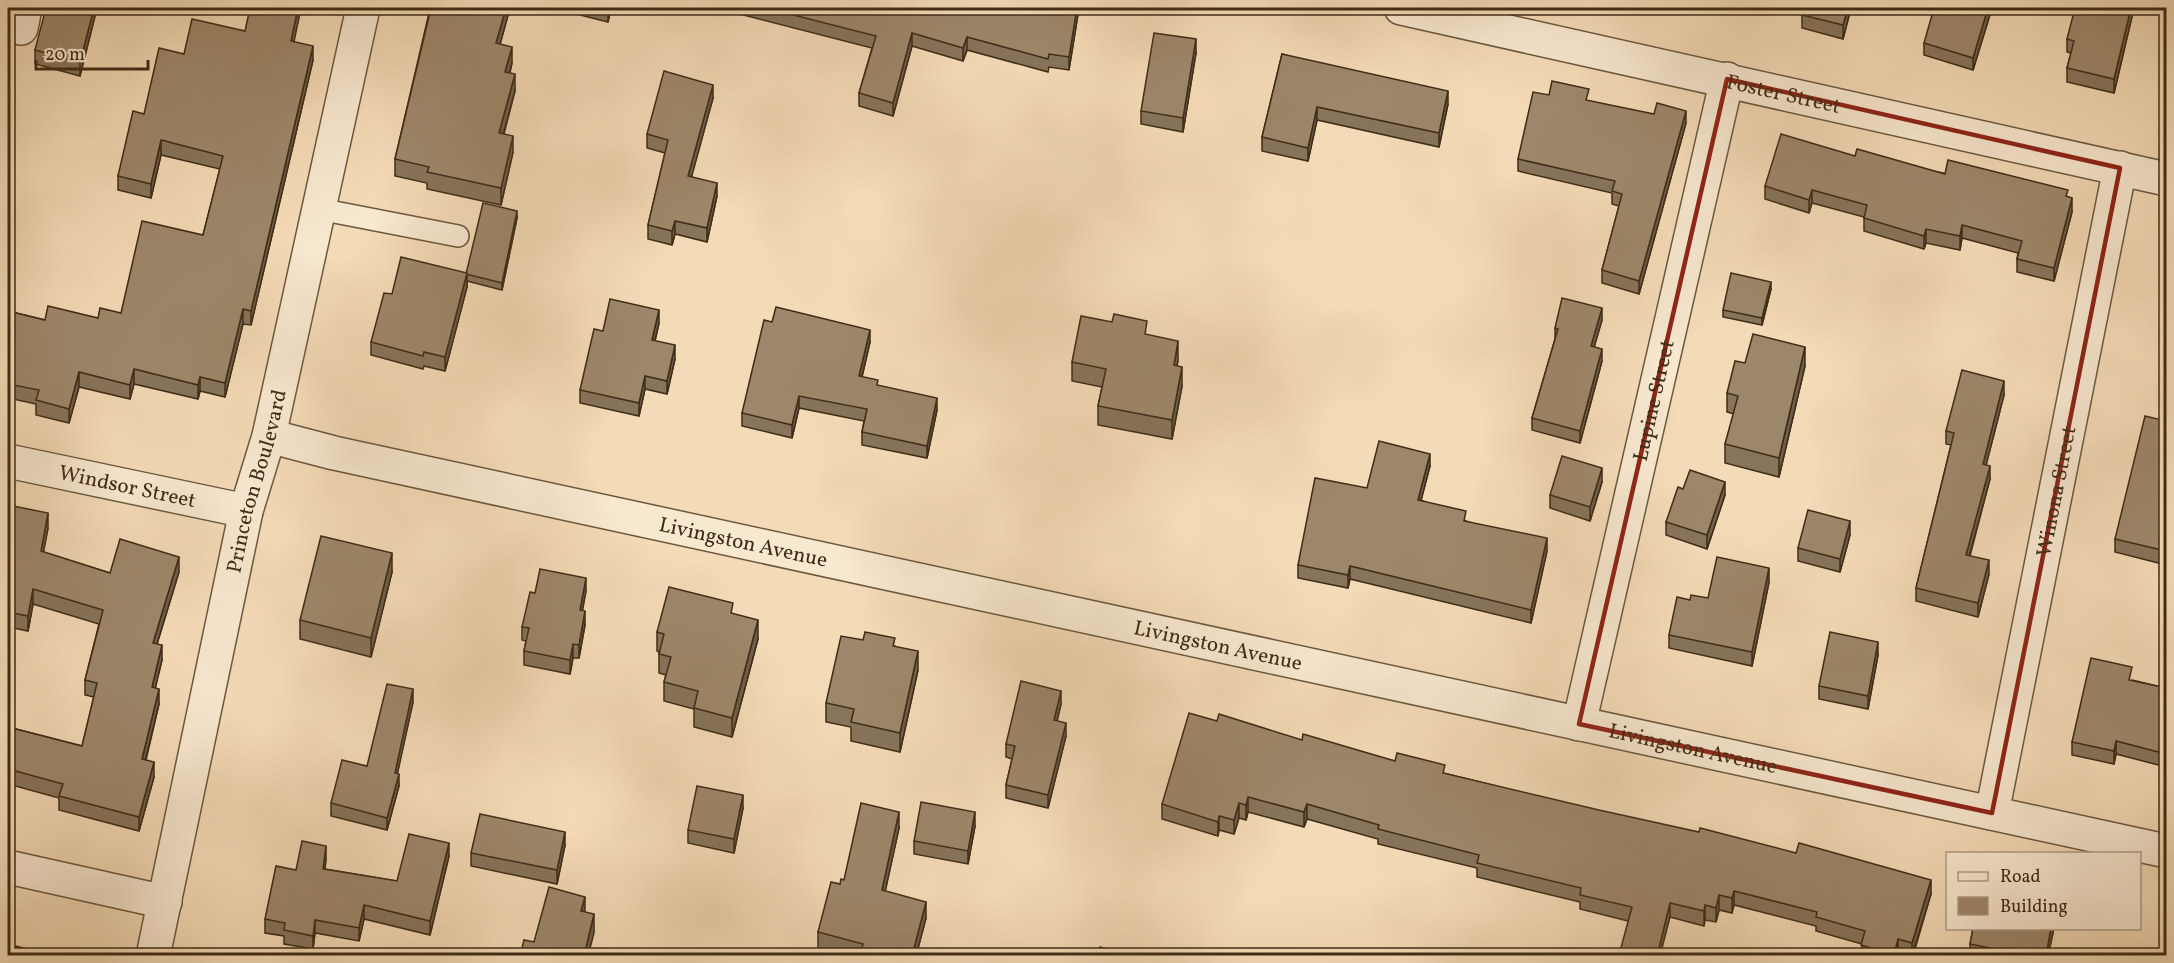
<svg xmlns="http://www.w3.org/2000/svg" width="2174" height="963" font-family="Vollkorn,serif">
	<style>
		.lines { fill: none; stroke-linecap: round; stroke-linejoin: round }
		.service-casing { stroke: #6c583f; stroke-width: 24 }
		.minor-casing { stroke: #6c583f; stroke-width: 36 }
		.tertiary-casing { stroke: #6c583f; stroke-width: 36 }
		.service { stroke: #f8e8d0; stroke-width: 21 }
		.minor { stroke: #f8e8d0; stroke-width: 33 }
		.tertiary { stroke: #f8e8d0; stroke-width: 33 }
		.wall { fill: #87745b; stroke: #3f2c17; stroke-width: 1.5 }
		.shaded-wall { fill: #6e5e4a; stroke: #3f2c17; stroke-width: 1.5 }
		.building { fill: #9d876a; stroke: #3f2c17; stroke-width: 1.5 }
		.marked { fill: none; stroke: #8f2418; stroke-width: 4.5; stroke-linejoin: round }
		.labels { text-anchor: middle; stroke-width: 6; stroke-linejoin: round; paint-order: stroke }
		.street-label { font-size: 21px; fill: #3f2c17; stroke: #f8e8d0 }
	</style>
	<rect width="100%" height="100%" fill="#f4dbb7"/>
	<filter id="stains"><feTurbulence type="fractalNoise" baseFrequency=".00333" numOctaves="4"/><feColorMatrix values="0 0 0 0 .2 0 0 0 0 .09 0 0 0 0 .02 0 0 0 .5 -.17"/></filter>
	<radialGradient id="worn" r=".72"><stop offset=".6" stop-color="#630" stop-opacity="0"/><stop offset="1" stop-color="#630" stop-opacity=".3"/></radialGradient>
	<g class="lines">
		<defs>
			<path id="service" d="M319,209l139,27"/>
			<g id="minor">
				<path id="s1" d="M1401,8l765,171"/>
				<path d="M21,28l4,-20"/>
				<path id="s2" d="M269,436l65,17 1832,398"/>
				<path id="s3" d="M8,461l238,50"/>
				<path id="s4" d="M1579,724l148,-645"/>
				<path id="s5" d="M1992,813l128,-645"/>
				<path d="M8,867l157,35"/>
			</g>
			<g id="tertiary">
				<path id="s6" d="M153,956l93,-445 23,-75 94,-428"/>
			</g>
		</defs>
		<use href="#service" class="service-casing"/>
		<use href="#minor" class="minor-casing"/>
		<use href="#tertiary" class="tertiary-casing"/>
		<use href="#service" class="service"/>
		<use href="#minor" class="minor"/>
		<use href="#tertiary" class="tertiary"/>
	</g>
	<g class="wall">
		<path d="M97,8l-17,68 -45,-12v-14z"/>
		<path d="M428,8h82l-10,36 12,19 -2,10 5,18 -11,43 9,18 -12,53 -74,-16v-6l-32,-7v-17l34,-146 -1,-1z"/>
		<path d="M572,8h39l-3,14 -36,-9z"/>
		<path d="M716,8h363l-10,62 -20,-3 -1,5 -81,-22 -4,11 -51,-15 -19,70 -34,-10v-13l13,-45z"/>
		<path d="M1803,8h48l-8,31 -41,-11v-13z"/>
		<path d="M1992,8l-19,62 -49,-15v-12z"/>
		<path d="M2134,8l-20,85 -47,-11v-14l4,-15 -4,-1v-13z"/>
		<path d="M294,42l19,18 -62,265 -8,-1 -18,73 -25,-6 -2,8 -64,-15 -4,15 -51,-12 -10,36 -33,-8v-11l-28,-6v-87l37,9 53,-2 23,-5 82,-78 17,-66 -59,-14 -10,43 -33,-8v-14l26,-62 40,-60z"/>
		<path d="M1196,53l-13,79 -42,-8v-13z"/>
		<path d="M1282,54l166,50 -9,43 -122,-27 -9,41 -46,-10v-14z"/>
		<path d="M713,98l-22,79 26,19 -10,46 -32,-8 -3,11 -24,-6v-14l17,-72 -18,-5v-14z"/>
		<path d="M1589,101l97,22 -47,171 -37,-11v-13l17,-64 -7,-2v-11l-94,-22v-12z"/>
		<path d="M1855,156l213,41 4,15 -18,69 -37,-9v-13l1,-6 -56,-15 -2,12 -34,-7 -2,6 -60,-18v-14l-52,-14 -3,10 -44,-14v-13z"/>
		<path d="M517,218l-15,72 -35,-9v6l-22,84 -21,-5 -1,3 -52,-14v-13l95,-69z"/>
		<path d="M1771,289l-9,36 -39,-8v-7z"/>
		<path d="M1602,320l-8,27 8,14 -22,82 -48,-13v-12l23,-79v-11z"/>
		<path d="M659,323l-4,18 20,18 -8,35 -22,-5 -6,27 -59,-13v-13l23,-59z"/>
		<path d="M1147,335l31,25 -1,6 5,20 -10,53 -74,-14v-19l4,-19 -30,-6v-19z"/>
		<path d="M870,342l-8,35 16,9 59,24 -10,48 -65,-13v-13l2,-11 -65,-13 -7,30 -50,-12v-13z"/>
		<path d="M1745,363l60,3 -26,111 -54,-14v-19l9,-30 -7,-2v-19z"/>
		<path d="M2004,395l-18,70 4,14 -20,77 19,18 -11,43 -62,-16v-13l35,-143 -5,-1v-13z"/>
		<path d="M2166,421v144l-51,-13v-13z"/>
		<path d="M1430,466l-9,34 45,21 81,30 -16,72 -181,-44 -2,9 -50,-10v-13l69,-77z"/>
		<path d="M1602,482l-12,39 -40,-13v-13z"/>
		<path d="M1683,489l42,6 -18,54 -41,-14v-13z"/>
		<path d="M8,505l40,23 -5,24 67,21 69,-1 -22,72 5,16 -7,28 4,16 -13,56 8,17 -15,54 -80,-21v-12l-51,-14v-57l74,19 12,-49 -9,-2v-15l14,-56 -66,-20 -5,27 -20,-4z"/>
		<path d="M1850,535l-10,37 -42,-11v-13z"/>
		<path d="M392,572l-21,85 -71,-18v-19z"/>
		<path d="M1769,582l-17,84 -83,-18v-13l21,-35 18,-2z"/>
		<path d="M586,591l-4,20 3,14 -6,33h-6l-3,16 -46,-9v-14l2,-10 -4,-1v-13l13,-34z"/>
		<path d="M733,614l25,25 -26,98 -38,-10v-18l-30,-8v-19l2,-7 -7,-2v-21l-2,-1v-19z"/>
		<path d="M895,646l23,24 -18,82 -49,-11v-14l-25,-5v-19z"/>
		<path d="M1878,655l-10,54 -49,-10v-13z"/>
		<path d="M2132,680l34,8v79l-50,-13 -2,10 -42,-9v-13z"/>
		<path d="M413,702l-16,72 2,12 -12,44 -56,-14v-13l36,-37z"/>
		<path d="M1061,704l-4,17 9,15 -18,72 -42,-10v-13l6,-26 -6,-2v-13z"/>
		<path d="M1217,721l178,40 536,133 -18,62h-8l-7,-3v3h-37l1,-12 -46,-13v-5l-82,-21 -2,8 -13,-3 -3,12 -11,-2 -1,6 -34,-9 -42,4 -48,-12v-7l-103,-25v-9l-99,-24v-5l-71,-20 -3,8 -56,-15 -2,8 -7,-2 -5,16 -15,-4 -1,6 -56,-17v-15z"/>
		<path d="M743,808l-9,45 -46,-10v-13z"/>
		<path d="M975,826l-7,38 -54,-10v-13z"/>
		<path d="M899,828l-14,63 41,27 -10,38h-71l-27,-8v-16l22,-48z"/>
		<path d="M565,845l-8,39 -86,-18v-13z"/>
		<path d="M449,856l-19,79 -66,-16 -5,22 -44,-8 -2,16 -29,-5v-8l-19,-3v-14l31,-49 30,-11 -1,10 72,12z"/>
		<path d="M1973,928h81l-6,28h-78v-12z"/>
	</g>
	<g class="shaded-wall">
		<path d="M94,8h3l-17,68v-14z"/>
		<path d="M298,8h3l-10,48v-15z"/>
		<path d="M506,8h4l-14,51v-16z"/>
		<path d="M609,8h2l-3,14v-7z"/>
		<path d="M1077,8h2l-10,62v-13z"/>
		<path d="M1848,8h3l-8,31v-14z"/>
		<path d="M1988,8h4l-19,62v-12z"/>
		<path d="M2131,8h3l-20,85v-14z"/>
		<path d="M912,33v13l-19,70v-13z"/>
		<path d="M967,37v13l-4,11v-13z"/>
		<path d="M1196,39v14l-13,79v-14z"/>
		<path d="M313,46v14l-62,265v-14z"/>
		<path d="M512,47v16l-7,26v-17z"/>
		<path d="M515,74v17l-16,58v-16z"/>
		<path d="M713,85v13l-25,92v-14z"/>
		<path d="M1448,91v13l-9,43v-14z"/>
		<path d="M1317,107v13l-9,41v-13z"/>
		<path d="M1686,111v12l-47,171v-13z"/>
		<path d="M513,136v16l-12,53v-17z"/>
		<path d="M161,140v15l-10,43v-14z"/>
		<path d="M717,183v13l-10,46v-14z"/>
		<path d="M1812,190v13l-3,10v-13z"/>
		<path d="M2072,198v14l-18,69v-13z"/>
		<path d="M517,211v7l-15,72v-7z"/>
		<path d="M675,221v13l-3,11v-14z"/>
		<path d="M1962,225v13l-2,12v-14z"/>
		<path d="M1926,229v14l-2,6v-13z"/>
		<path d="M467,273v14l-22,84v-14z"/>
		<path d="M1771,282v7l-9,36v-7z"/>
		<path d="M1602,308v12l-11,38v-12z"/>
		<path d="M243,309v15l-18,73v-14z"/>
		<path d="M659,310v13l-7,30v-13z"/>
		<path d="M870,330v12l-11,47v-13z"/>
		<path d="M1178,341v19l-4,24v-19z"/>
		<path d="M675,345v14l-8,35v-13z"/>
		<path d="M1805,347v19l-26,111v-19z"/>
		<path d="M1602,349v12l-22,82v-12z"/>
		<path d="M1182,367v19l-10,53v-19z"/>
		<path d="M134,369v15l-4,15v-14z"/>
		<path d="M79,372v15l-10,36v-14z"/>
		<path d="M645,376v13l-6,27v-13z"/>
		<path d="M200,377v14l-2,8v-14z"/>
		<path d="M2004,381v14l-21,82v-13z"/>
		<path d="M799,396v12l-7,30v-13z"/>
		<path d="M937,398v12l-10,48v-12z"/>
		<path d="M1430,454v12l-12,46v-12z"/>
		<path d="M1990,466v13l-24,89v-13z"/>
		<path d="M1602,468v14l-12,39v-14z"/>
		<path d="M1725,482v13l-18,54v-14z"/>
		<path d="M48,513v15l-7,38v-15z"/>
		<path d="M1850,521v14l-10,37v-13z"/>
		<path d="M1547,538v13l-16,72v-13z"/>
		<path d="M392,553v19l-21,85v-19z"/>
		<path d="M179,557v15l-26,85v-14z"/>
		<path d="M1989,560v14l-11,43v-14z"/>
		<path d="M1350,566v13l-2,9v-13z"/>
		<path d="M1769,568v14l-17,84v-14z"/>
		<path d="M586,578v13l-6,33v-14z"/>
		<path d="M33,589v15l-5,27v-15z"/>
		<path d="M585,611v14l-6,33v-13z"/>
		<path d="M758,620v19l-26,98v-19z"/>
		<path d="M1878,642v13l-10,54v-13z"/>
		<path d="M573,644v14l-3,16v-14z"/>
		<path d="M162,645v15l-10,42v-15z"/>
		<path d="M918,651v19l-18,82v-19z"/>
		<path d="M10,677v14l-2,12v-15z"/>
		<path d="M159,689v15l-17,70v-15z"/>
		<path d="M413,689v13l-18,83v-12z"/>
		<path d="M1061,691v13l-7,30v-14z"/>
		<path d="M1066,723v13l-18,72v-13z"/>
		<path d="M2116,741v13l-2,10v-13z"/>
		<path d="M154,762v15l-15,54v-14z"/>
		<path d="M399,774v12l-12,44v-12z"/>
		<path d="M743,795v13l-9,45v-14z"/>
		<path d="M1248,797v15l-2,8v-15z"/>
		<path d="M1239,803v15l-5,16v-14z"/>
		<path d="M1307,804v15l-3,8v-15z"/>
		<path d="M899,812v16l-17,78v-16z"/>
		<path d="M975,812v14l-7,38v-13z"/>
		<path d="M1219,816v14l-1,6v-14z"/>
		<path d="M565,832v13l-8,39v-14z"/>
		<path d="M449,843v13l-19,79v-14z"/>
		<path d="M326,846v13l-3,23v-13z"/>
		<path d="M1931,880v14l-19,62v-13z"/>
		<path d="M1734,891v14l-2,8v-15z"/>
		<path d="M1719,895v15l-3,12v-14z"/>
		<path d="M585,897v19l-4,-5z"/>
		<path d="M926,902v16l-10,38h-4z"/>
		<path d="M1670,903v14l-10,39h-3z"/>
		<path d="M364,905v14l-5,22v-13z"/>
		<path d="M1705,905v15l-1,6v-15z"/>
		<path d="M594,914v19l-6,23h-4z"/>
		<path d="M315,920v13l-2,16v-13z"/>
		<path d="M2051,928h3l-6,28h-2z"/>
		<path d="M1898,939v17h-4z"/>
	</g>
	<g class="building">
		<path d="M46,8h48l-14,54 -45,-12z"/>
		<path d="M250,8h48l-7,33 22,5 -62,265 -8,-2 -18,74 -25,-6 -2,8 -64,-16 -4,16 -51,-13 -10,37 -33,-9 3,-10 -31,-6v-73l37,9 3,-14 50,12 2,-10 21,5 21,-92 61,14 20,-79 -62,-16 -10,44 -33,-8 15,-65 11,3 15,-66 25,6 8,-35 53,12z"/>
		<path d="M431,8h75l-10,35 16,4 -7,25 10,2 -16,59 14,3 -12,52 -74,-16 2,-5 -34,-8z"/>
		<path d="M576,8h33l-1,7z"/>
		<path d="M766,8h311l-8,49 -20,-3 -1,5 -81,-22 -4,11 -51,-15 -19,70 -34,-10 17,-57z"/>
		<path d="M1803,8h45l-5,17 -41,-10z"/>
		<path d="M1934,8h54l-15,50 -49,-15z"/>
		<path d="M2075,8h56l-17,71 -47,-11 7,-27 -7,-2z"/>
		<path d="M1154,33l42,6 -13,79 -42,-7z"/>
		<path d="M1282,54l166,37 -9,42 -122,-26 -9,41 -46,-11z"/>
		<path d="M664,71l49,14 -25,91 29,7 -10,45 -32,-7 -3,10 -24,-6 20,-85 -21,-6z"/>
		<path d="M1552,81l37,8 -3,11 68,14 3,-11 29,8 -47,170 -37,-11 20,-76 -10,-3 3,-10 -97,-22 15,-67 16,3z"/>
		<path d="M1781,134l74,22 2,-7 88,25 3,-14 120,30 -2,6 6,2 -18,70 -37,-9 5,-18 -60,-16 -2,11 -34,-7 -2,7 -60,-18 3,-13 -55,-15 -3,10 -44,-14z"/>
		<path d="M483,203l34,8 -15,72 -36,-9z"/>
		<path d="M401,257l66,16 -22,84 -21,-5 -1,4 -52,-14 13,-49 8,1z"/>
		<path d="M1731,273l40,9 -9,36 -39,-8z"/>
		<path d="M1562,298l40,10 -11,38 11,3 -22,82 -48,-13 26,-89 -3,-1z"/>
		<path d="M610,299l49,11 -7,30 23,5 -8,36 -22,-5 -6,27 -59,-13 14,-61 9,2z"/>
		<path d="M776,307l94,23 -11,46 19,4 -1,5 60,13 -10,48 -65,-14 5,-23 -68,-13 -7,29 -50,-12 22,-93 8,2z"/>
		<path d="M1114,314l33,7 -2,13 33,7 -4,24 8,2 -10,53 -74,-14 8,-37 -34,-7 9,-46 31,6z"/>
		<path d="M1753,334l52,13 -26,111 -54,-14 13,-48 -11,-3 8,-32 10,2z"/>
		<path d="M1962,370l42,11 -21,83 7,2 -24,89 23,5 -11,43 -62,-15 38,-155 -8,-2z"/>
		<path d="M2145,416l21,5v130l-51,-12z"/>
		<path d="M1379,441l51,13 -12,46 48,11 -2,10 83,17 -16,72 -181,-44 -2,9 -50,-10 17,-87 52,10z"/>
		<path d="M1562,456l40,12 -12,39 -40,-12z"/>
		<path d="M1690,470l35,12 -18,53 -41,-13 12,-35 5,2z"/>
		<path d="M8,505l40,8 -7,38 69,22 10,-34 59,18 -26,86 9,2 -10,42 7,2 -17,70 12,3 -15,55 -80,-21 4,-12 -55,-15v-42l74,19 15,-63 -12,-3 18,-70 -70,-21 -5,27 -20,-4z"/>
		<path d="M1808,510l42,11 -10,38 -42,-11z"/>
		<path d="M321,536l71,17 -21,85 -71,-18z"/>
		<path d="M1717,557l52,11 -17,84 -83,-17 8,-38 13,3 1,-5 17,3z"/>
		<path d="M540,569l46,9 -6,32 5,1 -6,34 -6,-1 -3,16 -46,-9 5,-23 -7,-1 8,-35 5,1z"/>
		<path d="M669,587l64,16 -2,10 27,7 -26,98 -38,-10 4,-17 -34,-9 7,-25 -12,-3 5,-20 -7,-2z"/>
		<path d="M865,632l30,6 -2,8 25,5 -18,82 -49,-11 3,-13 -28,-6 15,-67 22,4z"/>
		<path d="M1830,632l48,10 -10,54 -49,-10z"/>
		<path d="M2091,658l41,9 -3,13 37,8v66l-50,-13 -2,10 -42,-9z"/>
		<path d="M8,676l2,1 -2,11z"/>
		<path d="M1021,681l40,10 -7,29 12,3 -18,72 -42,-10 9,-39 -9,-2z"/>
		<path d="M387,684l26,5 -18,84 4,1 -12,44 -56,-15 11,-43 25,6z"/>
		<path d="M1189,713l28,8 2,-7 83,26 1,-6 92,27 2,-8 48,12 -2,8 156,37 100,22 1,-4 96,25 3,-10 132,37 -19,63 -14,-4 -4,16 -33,-10 4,-14 -49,-14 1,-5 -83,-21 -2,7 -13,-3 -3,13 -11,-3 -1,6 -34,-8 -13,53h-37l-1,-1 13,-48 -52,-12 1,-7 -104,-25 2,-8 -101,-26 1,-4 -72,-21 -3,8 -56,-15 -2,8 -7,-2 -5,17 -15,-4 -1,6 -56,-18z"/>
		<path d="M697,786l46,9 -9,44 -46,-9z"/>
		<path d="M921,802l54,10 -7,39 -54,-10z"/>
		<path d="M861,803l38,9 -17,78 44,12 -14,54h-8l-8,-3 -1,3h-35l3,-12 -45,-12 13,-50 9,2 1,-5 3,1z"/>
		<path d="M480,814l85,18 -8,38 -86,-17z"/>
		<path d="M409,834l40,9 -19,78 -66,-16 -5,23 -44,-8 -2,16 -29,-6 1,-7 -20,-4 11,-53 20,4 6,-29 24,5 -3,23 74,12z"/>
		<path d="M549,887l36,10 -4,14 13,3 -10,42h-64l4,-16 10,2z"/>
		<path d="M1973,928h78l-5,28h-17l-59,-12z"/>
		<path d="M8,944l46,12h-46z"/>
		<path d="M1100,947l34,9h-36z"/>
	</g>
	<path class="marked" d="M1727,79l393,89 -128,645 -413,-89z"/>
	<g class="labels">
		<g class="street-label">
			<text dy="7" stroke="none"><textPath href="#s1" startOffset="392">Foster Street</textPath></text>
			<text dy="7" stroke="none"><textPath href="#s4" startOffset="332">Lupine Street</textPath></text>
			<text dy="7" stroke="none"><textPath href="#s6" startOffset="486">Princeton Boulevard</textPath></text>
			<text dy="7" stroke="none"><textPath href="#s3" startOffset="122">Windsor Street</textPath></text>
			<text dy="7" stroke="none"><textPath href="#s5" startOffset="328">Winona Street</textPath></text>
			<text dy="7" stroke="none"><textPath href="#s2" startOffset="486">Livingston Avenue</textPath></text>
			<text dy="7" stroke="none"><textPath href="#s2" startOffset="972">Livingston Avenue</textPath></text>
			<text dy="7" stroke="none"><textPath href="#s2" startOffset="1458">Livingston Avenue</textPath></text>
		</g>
	</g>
	<rect width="2174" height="963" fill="none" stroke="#f4dbb7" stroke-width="30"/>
	<rect x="9" y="9" width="2156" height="945" fill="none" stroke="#3f2c17" stroke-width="3"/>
	<rect x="15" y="15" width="2144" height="933" fill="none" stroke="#3f2c17" stroke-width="1.5"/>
	<rect x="1946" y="852" width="195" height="78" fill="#f8e8d0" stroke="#ae9d86" stroke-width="1.5"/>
	<rect x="1958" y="872" width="30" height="9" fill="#f8e8d0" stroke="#ae9d86" stroke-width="1.5"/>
	<text x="2000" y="882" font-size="18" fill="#3f2c17">Road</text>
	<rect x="1958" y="897" width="30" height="18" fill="#9d876a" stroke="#ae9d86" stroke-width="1.5"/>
	<text x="2000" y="912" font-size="18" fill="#3f2c17">Building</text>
	<path d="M36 60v9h112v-9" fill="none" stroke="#3f2c17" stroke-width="3"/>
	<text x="45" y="60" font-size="18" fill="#3f2c17" stroke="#f8e8d0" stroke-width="4.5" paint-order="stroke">20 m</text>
	<rect width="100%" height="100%" filter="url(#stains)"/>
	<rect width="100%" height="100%" fill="url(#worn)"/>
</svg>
